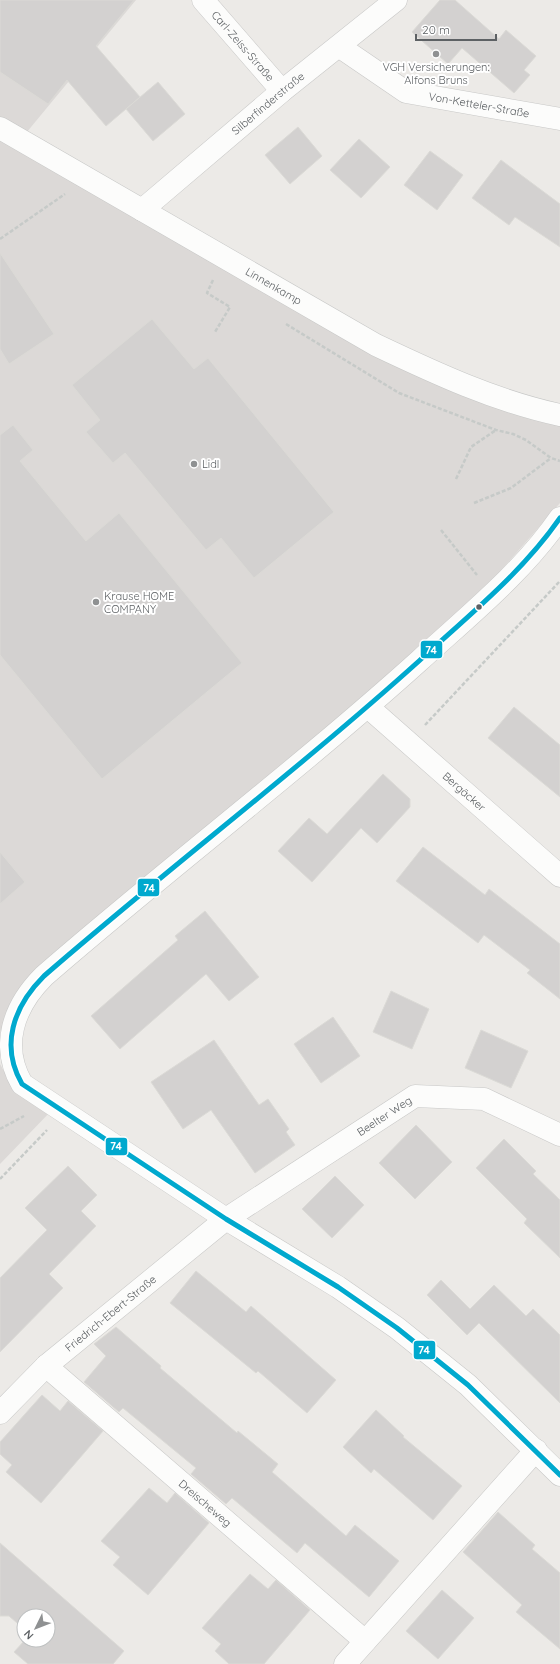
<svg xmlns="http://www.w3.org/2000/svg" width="560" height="1664" font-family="Quicksand,sans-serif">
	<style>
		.industrial { fill: #dcd9d7 }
		.building { fill: #d3d1d0; stroke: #dbdad6 }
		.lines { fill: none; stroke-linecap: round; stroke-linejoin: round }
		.minor-casing { stroke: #c8c8c7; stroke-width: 23 }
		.secondary-casing { stroke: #c6c7c6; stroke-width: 23 }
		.path { stroke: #c6cac8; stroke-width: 2.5; stroke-dasharray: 4 2; stroke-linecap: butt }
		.minor { stroke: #fcfcfb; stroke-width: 22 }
		.secondary { stroke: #fcfcfb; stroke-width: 22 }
		.bus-1-casing { stroke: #fff; stroke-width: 8 }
		.bus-1 { stroke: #00a9ce; stroke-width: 5 }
		.poi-dot { fill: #8f9192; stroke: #fff; stroke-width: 1.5 }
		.bus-dot { fill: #5d6164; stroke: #fff; stroke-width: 1.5 }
		.labels { text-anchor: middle; stroke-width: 4; stroke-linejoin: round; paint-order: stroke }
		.street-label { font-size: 11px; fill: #5d6164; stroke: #fff }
		.poi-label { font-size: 11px; fill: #5d6164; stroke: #fff; text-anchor: start }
		.line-badge { stroke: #fff; stroke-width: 1.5 }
		.badge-label { font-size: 11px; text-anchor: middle; font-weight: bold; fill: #fff }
	</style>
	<rect width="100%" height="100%" fill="#eceae7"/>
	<g class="industrial">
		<path d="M0,0h136l-119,144 126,75 417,204v80l-82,94 -466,406 -12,29z"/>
		<path d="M0,1064l9,16 42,31 -51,53z"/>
	</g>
	<g class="building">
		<path d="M0,0h134l-38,46 44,51 -34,29 -39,-46 -19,24 -48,-32z"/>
		<path d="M440,0h15l44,39 7,-9 30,26 -12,14 6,5 -16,18 -52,-45 -14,16 -36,-32z"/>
		<path d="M158,82l27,32 -32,27 -27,-32z"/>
		<path d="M298,127l24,29 -32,28 -25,-29z"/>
		<path d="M359,139l31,28 -29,31 -31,-28z"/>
		<path d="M430,151l33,24 -26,35 -33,-25z"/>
		<path d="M501,160l59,44v43l-45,-30 -6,8 -37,-27z"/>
		<path d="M0,253l54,81 -45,30 -9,-15z"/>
		<path d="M152,319l42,50 14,-11 126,154 -80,66 -33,-40 -15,12 -81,-97 -12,10 -27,-31 14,-12 -28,-35z"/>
		<path d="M13,425l20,25 -13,11 66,80 33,-28 123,150 -140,116 -102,-124v-220z"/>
		<path d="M514,707l46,38v52l-72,-59z"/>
		<path d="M383,774l27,25v8l-33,36 -16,-15 -49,54 -34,-31 31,-33 18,16z"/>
		<path d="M423,847l62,48 4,-6 71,55v55l-33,-26 3,-3 -46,-35 -6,8 -82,-62z"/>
		<path d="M0,852l25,30 -25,22z"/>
		<path d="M205,911l54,66 -30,24 -23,-27 -86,75 -29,-33 87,-76 -3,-4z"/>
		<path d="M391,991l38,18 -17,40 -39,-17z"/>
		<path d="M333,1017l27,39 -39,27 -27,-39z"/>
		<path d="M481,1030l47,21 -17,37 -46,-20z"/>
		<path d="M214,1040l45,65 9,-6 21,30 -3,3 9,13 -40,28 -44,-63 -28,19 -32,-47z"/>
		<path d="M416,1125l36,37 -37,37 -36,-36z"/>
		<path d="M504,1139l32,32 -3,3 27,26v58l-36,-35 3,-4 -51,-51z"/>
		<path d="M68,1166l29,29 -16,16 15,15 -47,48 14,14 -63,64v-74l47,-48 -22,-22z"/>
		<path d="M335,1176l29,29 -32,33 -30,-29z"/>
		<path d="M196,1271l50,41 5,-6 85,74 -29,33 -49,-42 -2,2 -86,-70z"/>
		<path d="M441,1280l29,29 24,-24 32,31 7,-7 27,26v68l-81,-80 -12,12 -40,-40z"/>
		<path d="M116,1327l45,39 -1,2 77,65 1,-2 40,33 -6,8 74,64 9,-11 44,36 -30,36 -64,-54 -8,10 -65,-55 -6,6 -35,-30 5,-6 -73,-60 -4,4 -35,-30 22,-26 -12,-12z"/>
		<path d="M42,1395l18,16 8,-10 35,30 -62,72 -35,-31 6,-7 -12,-11v-12z"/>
		<path d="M376,1410l28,26 -1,1 59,49 -29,34 -59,-51 -3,4 -28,-26z"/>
		<path d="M149,1488l18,15 8,-10 34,30 -61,72 -35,-30 7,-8 -19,-16z"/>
		<path d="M498,1512l37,33 -3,4 28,24v76l-44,-37 6,-7 -59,-53z"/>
		<path d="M0,1543l124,108 -11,13h-85l-14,-12 11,-12h23v-24h-24v13l-15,-13h-9z"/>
		<path d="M250,1574l18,15 8,-9 34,30 -46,54h-35l-14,-13 6,-7 -19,-16z"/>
		<path d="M442,1590l32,28 -36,41 -32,-28z"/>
	</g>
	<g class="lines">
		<defs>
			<g id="minor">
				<path id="s1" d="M203,0l79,91"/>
				<path id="s2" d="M340,47l66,45 154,27"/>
				<path id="s3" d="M142,210l140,-119 114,-91"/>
				<path d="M560,518c-38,55 -92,98 -141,143 -121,109 -252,208 -375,315 -31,31 -44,70 -22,108l204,135 112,68 59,41 71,57 92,90"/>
				<path id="s4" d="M368,707l192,169"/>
				<path id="s5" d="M46,1366l319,275"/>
				<path id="s6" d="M0,1413l46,-47 180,-147 189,-123 69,3 76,36"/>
				<path d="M345,1664l191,-214"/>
			</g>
			<g id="secondary">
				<path id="s7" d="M0,128l376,217c59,28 119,56 184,70"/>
			</g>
		</defs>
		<use href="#minor" class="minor-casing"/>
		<use href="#secondary" class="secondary-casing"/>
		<g class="path">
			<path d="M0,239l65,-45"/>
			<path d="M213,280l-6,13 23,14 -15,25"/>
			<path d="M286,324l113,69 97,37 17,4 13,6 25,18 9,3"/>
			<path d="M456,479l15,-32 25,-17"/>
			<path d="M474,503l37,-15 40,-30"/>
			<path d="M441,530l36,45"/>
			<path d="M425,725l135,-144"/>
			<path d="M0,1129l24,-13"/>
			<path d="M0,1179l47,-49"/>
		</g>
		<use href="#minor" class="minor"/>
		<use href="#secondary" class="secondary"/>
		<defs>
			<path id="bus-1" d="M560,518c-38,55 -92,98 -141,143 -121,109 -252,208 -375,315 -31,31 -44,70 -22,108l204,135 112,68 59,41 71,57 92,90"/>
		</defs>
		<use href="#bus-1" class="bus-1-casing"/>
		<use href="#bus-1" class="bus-1"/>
	</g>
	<g class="poi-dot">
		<circle cx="436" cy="54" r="4"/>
		<circle cx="194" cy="464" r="4"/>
		<circle cx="96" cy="602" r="4"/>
	</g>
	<circle class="bus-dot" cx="479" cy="607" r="3.5"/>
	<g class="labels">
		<g class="street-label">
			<text dy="4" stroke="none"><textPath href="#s1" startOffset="61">Carl-Zeiss-Straße</textPath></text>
			<text dy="4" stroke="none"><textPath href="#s3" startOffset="165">Silberfinderstraße</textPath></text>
			<text dy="4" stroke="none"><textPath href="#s2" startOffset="154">Von-Ketteler-Straße</textPath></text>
			<text dy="4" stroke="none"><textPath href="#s7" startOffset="316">Linnenkamp</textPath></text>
			<text dy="4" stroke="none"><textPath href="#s4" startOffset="128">Bergäcker</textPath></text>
			<text dy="4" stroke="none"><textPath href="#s6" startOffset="487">Beelter Weg</textPath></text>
			<text dy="4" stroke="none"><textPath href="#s6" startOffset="149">Friedrich-Ebert-Straße</textPath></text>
			<text dy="4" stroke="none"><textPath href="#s5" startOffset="210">Dreischeweg</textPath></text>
		</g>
		<g class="poi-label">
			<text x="436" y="71" text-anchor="middle">VGH Versicherungen:<tspan x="436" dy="13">Alfons Bruns</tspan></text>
			<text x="202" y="468">Lidl</text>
			<text x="104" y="600">Krause HOME<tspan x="104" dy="13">COMPANY</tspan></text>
		</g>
	</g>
	<g class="line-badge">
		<rect x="420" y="640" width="23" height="19" rx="4" fill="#00a9ce"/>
		<rect x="137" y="878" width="23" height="19" rx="4" fill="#00a9ce"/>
		<rect x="105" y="1137" width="23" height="19" rx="4" fill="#00a9ce"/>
		<rect x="413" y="1340" width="23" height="20" rx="4" fill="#00a9ce"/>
	</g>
	<g class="badge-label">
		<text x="431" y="654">74</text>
		<text x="149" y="892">74</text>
		<text x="116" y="1150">74</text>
		<text x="424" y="1354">74</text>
	</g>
	<g transform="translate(36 1628) rotate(227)"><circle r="19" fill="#ffffff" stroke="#bec0c1"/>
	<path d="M0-3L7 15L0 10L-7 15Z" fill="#8f9192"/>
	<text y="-6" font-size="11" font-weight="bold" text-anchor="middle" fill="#5d6164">N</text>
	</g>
	<path d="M416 34v6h80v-6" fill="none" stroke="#5d6164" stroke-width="2"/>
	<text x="422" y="34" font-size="12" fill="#5d6164" stroke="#ffffff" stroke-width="3" paint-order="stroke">20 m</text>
</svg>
